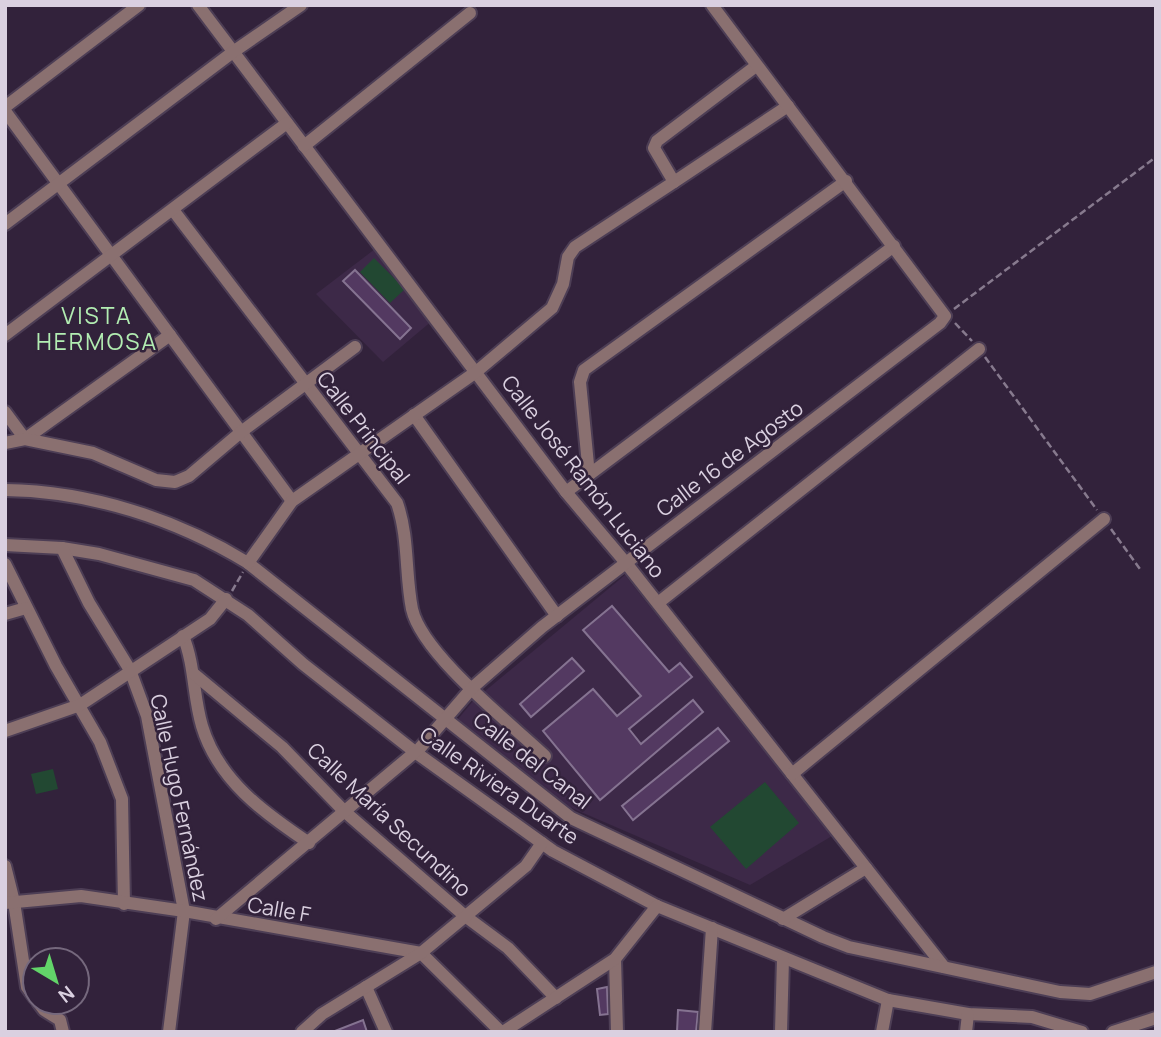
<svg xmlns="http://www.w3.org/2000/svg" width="1161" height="1037" font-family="Manrope,sans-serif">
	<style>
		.built { fill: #3d2948 }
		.green { fill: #224832 }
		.building { fill: #533961; stroke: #857391; stroke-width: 2 }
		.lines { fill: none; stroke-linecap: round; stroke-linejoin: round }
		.minor-casing { stroke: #4d3e55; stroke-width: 16 }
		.path { stroke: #877a8e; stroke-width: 2.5; stroke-dasharray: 7 3.5; stroke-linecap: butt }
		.minor { stroke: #8a7070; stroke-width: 12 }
		.labels { text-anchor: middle; stroke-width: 5; stroke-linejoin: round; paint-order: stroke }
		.street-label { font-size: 21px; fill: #dad0e0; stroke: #32223b }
		.neighbourhood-label { font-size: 23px; letter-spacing: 2px; fill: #b2edb2; stroke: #32223b }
	</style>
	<rect width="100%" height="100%" fill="#32223b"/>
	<g class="built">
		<path d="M375,249l58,71 -50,42 -67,-68z"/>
		<path d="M625,575l207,261 -82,49 -183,-79 -109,-87 15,-18z"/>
	</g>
	<g class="green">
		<path d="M374,258l31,31 -15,14 -30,-31z"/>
		<path d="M53,769l5,20 -22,5 -5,-20z"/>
		<path d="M765,782l34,41 -53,46 -36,-42z"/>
	</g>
	<g class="building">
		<path d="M355,270l56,58 -11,11 -57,-58z"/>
		<path d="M612,606l57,66 11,-9 12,14 -63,52 12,15 52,-44 10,12 -103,88 -57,-69 50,-42 24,27 24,-20 -58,-66z"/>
		<path d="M572,658l12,13 -53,46 -11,-13z"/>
		<path d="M718,728l11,13 -96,79 -11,-14z"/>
		<path d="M607,987l1,27 -8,1 -3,-26z"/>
		<path d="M678,1010l20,2 -2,20h-19z"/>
		<path d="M363,1020l4,12h-32v-1z"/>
	</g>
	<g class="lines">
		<defs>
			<g id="minor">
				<path d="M198,5l368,487 60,71 318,404"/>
				<path d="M5,107l134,-102"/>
				<path d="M5,111l287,390"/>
				<path d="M304,146l166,-133"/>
				<path d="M674,182l114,-76"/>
				<path d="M173,210l224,293c12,34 8,71 15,106 10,45 98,114 133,147"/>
				<path d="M5,224l228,-172 68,-47"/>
				<path d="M5,335l282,-212"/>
				<path d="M5,412l20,27 145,-104"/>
				<path d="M414,415l143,201"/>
				<path d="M5,443l20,-4 68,14 63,27 19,2 14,-6 52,-44 114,-85"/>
				<path d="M589,475l-9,-93 4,-12 262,-189"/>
				<path d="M5,490c85,1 171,29 243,73l323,255 252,119 26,10 211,45 30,2 66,-22"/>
				<path d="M566,492l328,-246"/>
				<path d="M5,545l57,3 37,6 95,26 54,35 55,49 112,88 138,99 104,55 231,94 80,14 64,3 50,15"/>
				<path d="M62,548l27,55 41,67 17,46 37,195 -15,121"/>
				<path d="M248,563l44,-62 184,-129 76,-64 11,-24 5,-27 7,-10 99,-65 -20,-34 3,-7 99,-75"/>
				<path d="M5,564l51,102 44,76 22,57 2,105"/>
				<path d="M658,603l321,-254"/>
				<path d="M5,614l21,-6"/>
				<path d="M183,636c12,29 10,60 19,90 16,54 62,87 107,117"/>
				<path d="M194,674l88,73 62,64 121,105 43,32 48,50"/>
				<path d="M5,731l75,-26 130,-86 16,-20"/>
				<path d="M792,774l312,-255"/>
				<path d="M5,866l9,36 13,85 8,11"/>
				<path d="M5,903l76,-7 103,15 237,42 80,79"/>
				<path d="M216,919l204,-171 52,-60 70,-61 398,-304 5,-7 -233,-311"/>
				<path d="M783,919l83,-51"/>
				<path d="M615,959l2,73"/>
				<path d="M366,987l20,45"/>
				<path d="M38,1002l6,8 16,10 3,12"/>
				<path d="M302,1032l20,-18 99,-61 105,-87 16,-23"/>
				<path d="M503,1032l112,-73 42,-53"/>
				<path d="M705,1032l7,-104"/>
				<path d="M781,1032l2,-73"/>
				<path d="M882,1032l6,-32"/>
				<path d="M966,1032l2,-18"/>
				<path d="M1113,1032l43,-14"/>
			</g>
		</defs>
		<use href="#minor" class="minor-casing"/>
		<g class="path">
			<path d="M954,309l202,-152"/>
			<path d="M955,323l17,18"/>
			<path d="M985,357l112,153"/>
			<path d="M1111,529l29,40"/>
			<path d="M232,591l11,-19"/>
		</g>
		<use href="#minor" class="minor"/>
	</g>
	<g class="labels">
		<g class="street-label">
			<text transform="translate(363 428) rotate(52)" y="7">Calle Principal</text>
			<text transform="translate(730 459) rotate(-37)" y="7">Calle 16 de Agosto</text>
			<text transform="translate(583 477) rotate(52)" y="7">Calle José Ramón Luciano</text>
			<text transform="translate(532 761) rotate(38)" y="7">Calle del Canal</text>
			<text transform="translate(499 786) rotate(35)" y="7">Calle Riviera Duarte</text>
			<text transform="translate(179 798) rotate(78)" y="7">Calle Hugo Fernández</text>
			<text transform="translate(389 820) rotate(43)" y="7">Calle María Secundino</text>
			<text transform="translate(279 910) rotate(10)" y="7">Calle F</text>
		</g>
		<g class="neighbourhood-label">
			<text x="97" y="324">VISTA<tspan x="97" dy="26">HERMOSA</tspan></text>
		</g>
	</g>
	<rect width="1161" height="1037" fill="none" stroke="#dad0e0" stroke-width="14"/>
	<g transform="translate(56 981) rotate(142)"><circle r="33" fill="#32223b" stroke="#75687d" stroke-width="2"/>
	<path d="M0-5L12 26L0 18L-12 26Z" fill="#62d469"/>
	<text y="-10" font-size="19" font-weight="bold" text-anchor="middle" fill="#dad0e0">N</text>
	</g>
</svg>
